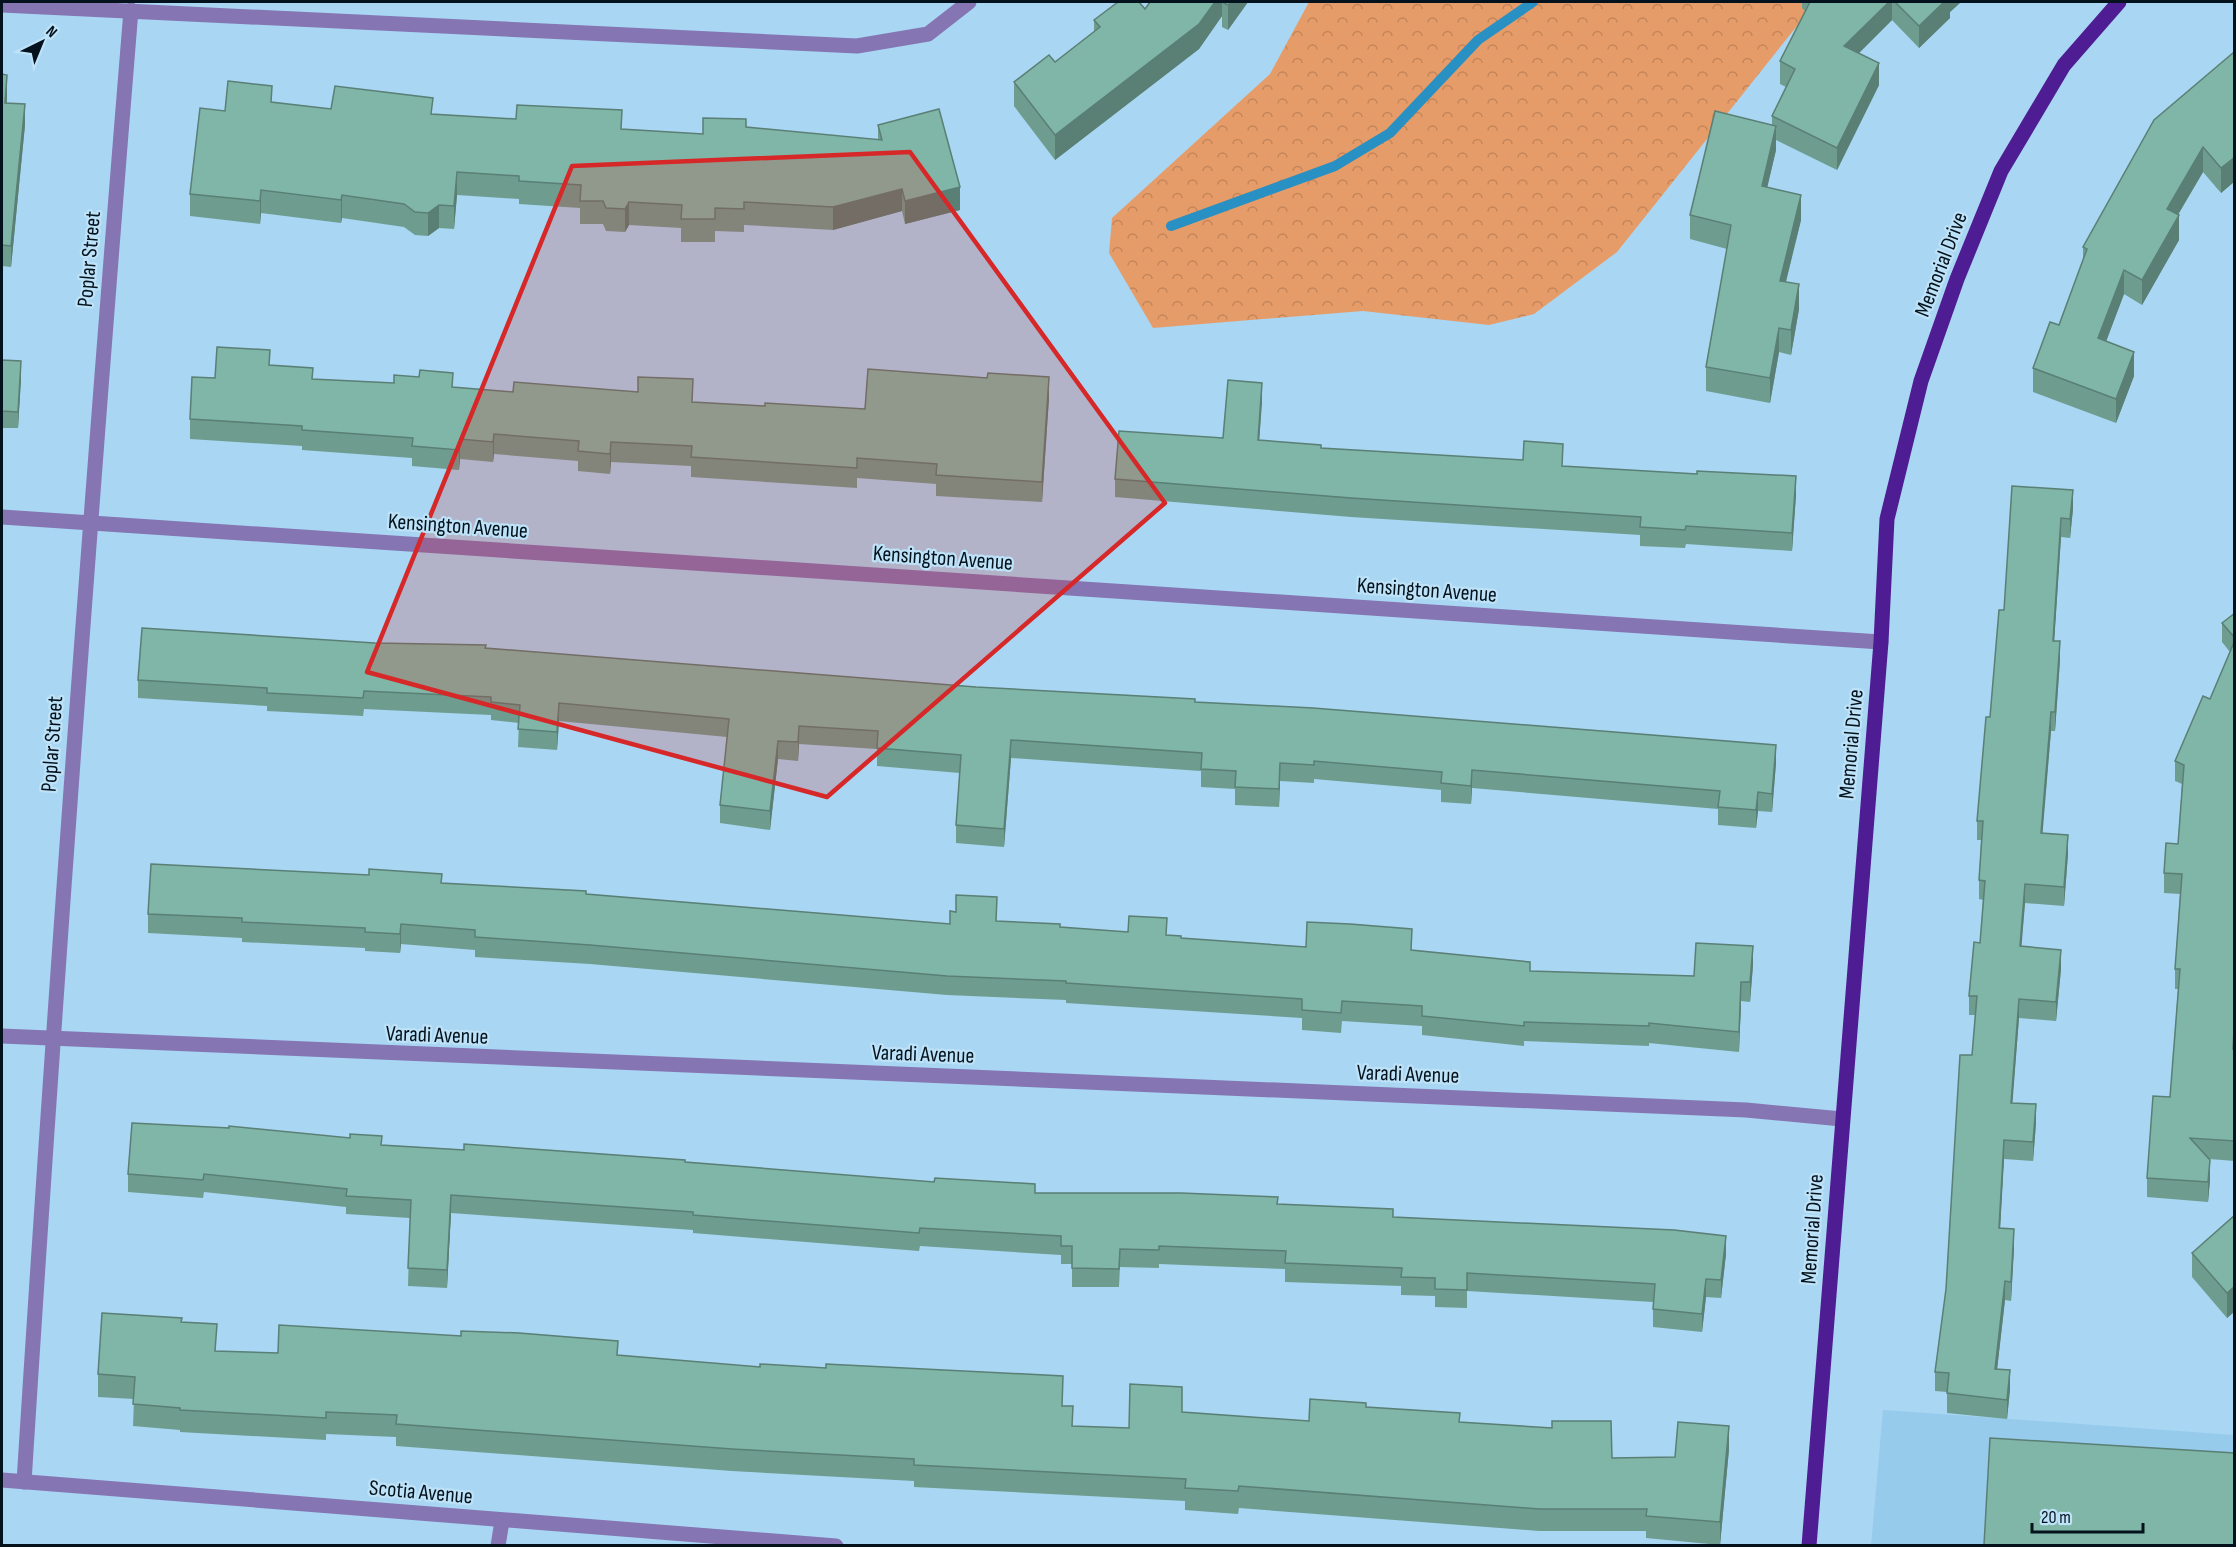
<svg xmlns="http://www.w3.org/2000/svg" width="2236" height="1547" font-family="'Sofia Sans Condensed',sans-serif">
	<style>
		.built { fill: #96cbeb }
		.forest { fill: url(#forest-crowns) }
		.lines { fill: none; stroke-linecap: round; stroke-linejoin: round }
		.stream { stroke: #2990c3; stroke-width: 10 }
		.minor { stroke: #8575b3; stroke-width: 15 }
		.major { stroke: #4e1c93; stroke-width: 15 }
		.wall { fill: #6e9d90 }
		.shaded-wall { fill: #5a7f75 }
		.building { fill: #80b6a7; stroke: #5a7f75; stroke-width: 1.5 }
		.marked { fill: #d62828; fill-opacity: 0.2; stroke: #d62828; stroke-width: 4.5; stroke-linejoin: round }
		.labels { text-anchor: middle; stroke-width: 4.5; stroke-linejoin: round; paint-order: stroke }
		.street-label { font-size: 22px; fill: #03121c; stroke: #bee2f8 }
	</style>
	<defs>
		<pattern id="forest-crowns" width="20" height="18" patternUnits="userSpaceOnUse" patternTransform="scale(1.5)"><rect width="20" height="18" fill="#e69c68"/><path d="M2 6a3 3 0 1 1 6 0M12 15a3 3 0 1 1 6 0" fill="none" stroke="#c4855a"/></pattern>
	</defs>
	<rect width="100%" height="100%" fill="#a9d6f2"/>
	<path class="built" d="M1883,1410l351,25v110l-363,1z"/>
	<path class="forest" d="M1309,2h507l-199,250 -83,62 -45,11 -126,-14 -210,17 -44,-75 3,-35 158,-144z"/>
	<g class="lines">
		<path class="stream" d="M1171,226l164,-60 55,-33 88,-93 55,-38"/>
		<g class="minor">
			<path d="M2,5l855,41 71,-12 41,-32"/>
			<path d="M2,517l1879,125"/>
			<path d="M2,1036l1744,74 96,9"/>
			<path d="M2,1480l834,66"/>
			<path d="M24,1482c31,-491 67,-981 107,-1472"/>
			<path d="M498,1546l4,-25"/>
		</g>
		<path class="major" d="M1809,1546l72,-904 6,-123 34,-138 36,-102 44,-108 63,-106 55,-63"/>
	</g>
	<g class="wall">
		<path d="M1150,2h98l-20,28 -6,-3v-11l-23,33 -144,111 -41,-54v-24l41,-20 39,-30v-12l51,-11z"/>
		<path d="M1802,2h159l-11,10v6l-31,30 -27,-28 -33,33 20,32 -42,85 -61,-30v10l-9,37 34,33 -15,62 13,27 -8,46 -12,-3 -9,51 -64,-12v-24l21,-118 -37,-10v-24l82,-90v-9l14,-29 -6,-3v-23l25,-50 -3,-3z"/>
		<path d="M2235,53v128l-14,12 -18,-21 -25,43 1,25 -37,65 -18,-11 -18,47 28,35 -18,47 -83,-31v-24l26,-43 24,-65v-13z"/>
		<path d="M2,74l5,22v7l18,22 -14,142 -9,-1z"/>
		<path d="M272,102l59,7 102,5 189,15 81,5 43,-7 132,13v-15l82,85 -55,14 -3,-13 -69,19 -89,-5v7l-29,-1v11h-34v-14l-52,-3 -4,7 -19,-1 -3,-7h-23v-16l-61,-4v-5l-62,-4 -3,34 -15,-1 -11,8 -13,-1 -11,-8 -62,-9 -1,5 -80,-10 -1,11 -70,-8v-22l35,-83z"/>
		<path d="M2,360l19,18 -3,50h-16z"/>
		<path d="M270,365l43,14 140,8 60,5 252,14 100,3 184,-11 -7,104 -106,-6v-12l-79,-6v10l-166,-11v-11l-80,-4 -1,12 -32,-3v-10l-84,-7 -1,8 -33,-3 -1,11 -47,-4v-8l-110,-8v-4l-112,-7v-20l25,-41z"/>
		<path d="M1262,401l-3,39 62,8 242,18 233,29 -4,56 -106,-7 -1,4 -45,-2v-11l-289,-18 -236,-20v-18l108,-41z"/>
		<path d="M2073,490v19l-3,29 -9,-1 -7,104 6,19 -5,71h-4l-9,102 26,21 -4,52 -39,-3 -4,43 40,23 -5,52 -37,-3 -7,85 24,20 -3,38 -29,-2 -4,70 14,19 -3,53 -6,-1 -8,69 13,20 -3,30 -60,-6v-21l-12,-1v-19l11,-83 26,-234 3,-40h-6v-19l11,-53 3,-43 -4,-1v-19l2,-40h-4v-19l27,-211z"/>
		<path d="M2235,613v548l-26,-2 1,21 -2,22 -61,-5v-19l23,-81 8,-108h-3v-20l5,-75 -16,-1v-20l14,-29 4,-60 -7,-3v-20l35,-62 20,-47 -8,-10v-19z"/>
		<path d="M375,643l111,5 490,39 219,15 581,61 -4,49 -14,-1 -2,17 -38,-3v-16l-246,-21 -1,16 -30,-2v-12l-127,-11v4l-34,-2 -1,26 -44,-2v-16l-34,-2v-16l-190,-13 -7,89 -48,-4v-18l4,-52 -83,-7v-17l-78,-5 -1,17 -20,-2 -8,71 -50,-7v-18l7,-68 -168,-16 -2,29 -39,-3 1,-24 -28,-3v-5l-127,-6 -1,7 -96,-5v-5l-129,-8v-18z"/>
		<path d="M442,883l144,11 364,30 47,-3 63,6 107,8 14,3 125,9 106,4 118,20 164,5 59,-11 -3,37 -9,-1 -2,51 -90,-9v3l-125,-5v5l-102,-11v-9l-80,-5 -1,12 -39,-3v-12l-236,-15v-3l-119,-5 -357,-31 -115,-7v-7l-74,-6 -1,9 -35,-2v-3l-123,-6v-4l-94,-5v-19z"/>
		<path d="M382,1145l303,17 350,31 243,11 448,50 -5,44 -15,-1 -4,35 -49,-5v-25l-186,-11v17l-32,-1v-11l-34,-1v-9l-116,-4v-13l-126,-5v4l-39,-1 -1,20h-47v-23h-11v-9l-141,-9 -1,5 -226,-18v-3l-242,-17 -4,75 -39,-2 2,-68 -64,-4v-7l-142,-15 -1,6 -75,-6v-18z"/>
		<path d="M2235,1215v96l-8,7 -35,-41v-24z"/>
		<path d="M182,1322l34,29 62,2 340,2 445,51 10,20 56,2 53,-16 127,9 57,-14 94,15 152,36 63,-1 54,-8 -9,96 -74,-7v-7h-107l-300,-23 -1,6 -53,-4v-9l-271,-14v-6l-182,-10 -336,-25v-9l-70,-3v6l-146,-8v-2l-47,-4 1,-27 -36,-2v-23z"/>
	</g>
	<g class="shaded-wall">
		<path d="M1215,2h7v14l-23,33 -144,111v-25z"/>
		<path d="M1231,2h17l-20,28v-25z"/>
		<path d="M1889,2h3v18l-48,48v-22z"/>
		<path d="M1944,2h17l-11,10v6l-31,30v-22z"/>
		<path d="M1879,63v22l-42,85v-22z"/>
		<path d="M7,75v21l-2,28v-21z"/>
		<path d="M25,104v21l-14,142v-21z"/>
		<path d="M1776,126v24l-14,60v-24z"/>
		<path d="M2203,147v25l-36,61v-24z"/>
		<path d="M2235,157v24l-14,12v-25z"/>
		<path d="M457,172v23l-3,34v-23z"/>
		<path d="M960,187v23l-55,14v-23z"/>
		<path d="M902,189v22l-69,19v-23z"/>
		<path d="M261,190v23l-1,11v-23z"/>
		<path d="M342,195v23l-1,5v-23z"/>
		<path d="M1801,195v25l-21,85v-24z"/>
		<path d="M629,202v23l-4,7v-23z"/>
		<path d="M439,205v23l-11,8v-23z"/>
		<path d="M2179,215v25l-37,65v-25z"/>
		<path d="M2124,270v24l-26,69v-25z"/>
		<path d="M1799,284v25l-8,46v-25z"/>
		<path d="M1779,328v24l-9,51v-25z"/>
		<path d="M2134,352v24l-18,47v-24z"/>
		<path d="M21,361v17l-3,50v-16z"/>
		<path d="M1049,377v21l-7,104v-20z"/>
		<path d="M1262,383v18l-4,58v-19z"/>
		<path d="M494,434v20l-1,8v-20z"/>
		<path d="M460,439v20l-1,11v-20z"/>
		<path d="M611,442v20l-1,12v-20z"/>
		<path d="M1796,476v19l-4,56v-18z"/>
		<path d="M2073,490v19l-3,29v-19z"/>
		<path d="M2061,518v19l-8,123v-19z"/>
		<path d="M2060,641v19l-5,71v-19z"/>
		<path d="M559,703v18l-2,29v-18z"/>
		<path d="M2051,712v19l-10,121v-19z"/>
		<path d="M799,726v18l-1,17v-19z"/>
		<path d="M1011,740v18l-7,89v-18z"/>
		<path d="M778,741v18l-8,71v-19z"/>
		<path d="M1776,745v18l-4,49v-18z"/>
		<path d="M1280,763v18l-1,26v-18z"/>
		<path d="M1472,770v18l-1,16v-18z"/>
		<path d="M1758,792v19l-2,17v-18z"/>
		<path d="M2068,835v19l-4,52v-19z"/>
		<path d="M2025,884v19l-5,62v-19z"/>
		<path d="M401,924v20l-1,9v-19z"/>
		<path d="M1753,946v19l-3,37v-20z"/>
		<path d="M2061,950v19l-5,52v-19z"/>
		<path d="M1741,982v19l-2,51v-20z"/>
		<path d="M2019,999v19l-8,104v-19z"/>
		<path d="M2036,1104v19l-3,38v-19z"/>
		<path d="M2004,1140v19l-5,89v-20z"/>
		<path d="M2210,1160v20l-2,22v-20z"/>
		<path d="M451,1195v18l-4,75v-18z"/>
		<path d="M2014,1229v19l-3,53v-19z"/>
		<path d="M1726,1236v18l-5,44v-18z"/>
		<path d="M1706,1279v18l-4,35v-18z"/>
		<path d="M2005,1281v19l-10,88v-19z"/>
		<path d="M2235,1286v25l-8,7v-25z"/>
		<path d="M2010,1370v19l-3,30v-19z"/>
		<path d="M1729,1426v23l-9,96v-23z"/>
	</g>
	<g class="building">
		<path d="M1118,2h21l6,7 5,-7h65l-16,22 -144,111 -41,-53 35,-27 6,7 45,-35 -6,-7z"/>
		<path d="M1222,2h9l-3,3z"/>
		<path d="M1810,2h79l-45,44 35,17 -42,85 -65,-32 23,-47 -15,-8z"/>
		<path d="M1895,2h49l-25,24z"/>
		<path d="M2234,52l1,105 -14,11 -18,-21 -36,62 12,6 -37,65 -18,-10 -26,68 36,14 -18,47 -83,-31 17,-46 9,3 28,-76 -4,-2 71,-127z"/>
		<path d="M2,74l5,1 -2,28 20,1 -14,142 -9,-1z"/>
		<path d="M228,81l44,5 -1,16 60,7 4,-23 98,12 -2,16 85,5 1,-14 105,5 -1,19 82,5v-16l43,1v8l136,13 -4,-15 61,-16 21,78 -55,14 -3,-12 -69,18 -89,-5v7l-29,-1v11h-34l1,-14 -53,-3 -4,7 -19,-1 -3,-7h-23l1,-16 -62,-4v-5l-62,-4 -3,34 -15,-1 -11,8 -13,-1 -11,-8 -62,-9 -1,5 -80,-10 -1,11 -70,-7 10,-86 25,3z"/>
		<path d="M1715,111l61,15 -14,60 39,9 -21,86 19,3 -8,46 -12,-2 -9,50 -64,-11 25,-142 -41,-10z"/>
		<path d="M217,347l53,3 -1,15 44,3 -1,11 82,4v-8l25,2 1,-7 33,3 -1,14 61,5 1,-10 124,10v-15l55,2 -1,23 73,4v-3l100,6 3,-40 119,9 1,-5 61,4 -7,105 -106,-7 1,-11 -80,-6v10l-166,-11 1,-11 -81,-4 -1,12 -32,-3 1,-10 -85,-7 -1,8 -33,-3 -1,11 -47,-4 1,-8 -111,-8v-4l-112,-7 2,-42 23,1z"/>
		<path d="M2,360l19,1 -3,51 -16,-1z"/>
		<path d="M1228,380l34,3 -4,57 63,5v3l202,12 1,-19 39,3 -1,22 135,8v-3l99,5 -4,57 -106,-7 -1,4 -45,-3 1,-10 -290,-19 -236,-19 4,-48 104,7z"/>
		<path d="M2012,486l61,4 -3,29 -9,-1 -8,123h7l-5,71h-4l-10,121 27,2 -4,52 -39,-3 -5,62 41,4 -5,52 -37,-3 -8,104 25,1 -3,38 -29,-2 -5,88 15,1 -3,53 -6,-1 -10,88 15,1 -3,30 -60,-7 2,-20 -14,-1 11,-83 14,-234h12l5,-59h-8l5,-54 6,1 5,-62 -6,-1 4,-59h-6l9,-104h4l9,-107h5z"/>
		<path d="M2235,613v25l-13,-15z"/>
		<path d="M142,628l233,15 111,2 -1,3 491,39 219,12v3l118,6 463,37 -4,49 -14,-2 -2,18 -38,-3 2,-16 -248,-21 -1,16 -30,-3 1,-11 -128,-11v4l-34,-2 -1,26 -44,-2 1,-16 -35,-2 1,-16 -191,-13 -7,89 -48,-4 5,-70 -84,-7 1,-17 -79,-5 -1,16 -20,-1 -8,70 -50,-6 9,-86 -170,-16 -2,29 -39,-3 2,-24 -29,-3v-5l-127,-6 -1,7 -96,-5v-5l-129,-8z"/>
		<path d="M2235,640v372l-2,37h2v92l-45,-3 20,22 -2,22 -61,-4 6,-82 17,1 10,-128h-5l7,-95 -18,-1 2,-30 12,1 6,-79 -9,-4 28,-65 7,3z"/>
		<path d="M151,864l218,11v-6l73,5 -1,9 145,8v3l364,30v-13l6,1v-17l41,2 -1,24 64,3v3l68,5 1,-16 38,2 -1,17 15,1v2l125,9 1,-25 43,2 62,5 -1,21 119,12v9l164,5 2,-33 57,3 -3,36h-9l-2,50 -90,-9v3l-125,-4v4l-102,-10v-10l-80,-5 -1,12 -39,-3v-11l-236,-16v-2l-119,-5 -357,-31 -115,-8v-7l-74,-6 -1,10 -35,-2v-4l-123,-6v-4l-94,-4z"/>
		<path d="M132,1123l97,5v-2l121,12v-4l32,2 -1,9 83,5v-6l221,16v2l249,20 1,-4 100,6v9h146l97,4 -1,7 116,5v8l281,13 52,6 -5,44 -15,-1 -4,35 -49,-5 2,-25 -188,-11v17l-32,-1v-11l-34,-1 1,-9 -117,-5 1,-12 -127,-5v4l-39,-1 -1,20 -47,-1v-22h-11v-10l-141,-8 -1,5 -226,-18v-3l-242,-17 -4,75 -39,-2 3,-68 -65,-4 1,-7 -143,-15 -1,6 -75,-6z"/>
		<path d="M2235,1215v71l-8,7 -35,-40z"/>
		<path d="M102,1313l80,5 -1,4 36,2 -2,27 63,2 1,-28 182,11v-5l58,2 99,8 -1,14 143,12v-3l66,4v-4l237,12 -1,30h11l-1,20 57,2 1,-44 52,3v25l127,9 1,-22 56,4v4l94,6 -1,9 93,6v-7h59l1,37 63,-1 3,-35 51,4 -9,96 -74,-6 1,-7h-108l-300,-23 -1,5 -53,-3 1,-9 -272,-14v-6l-182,-10 -336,-25 1,-9 -71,-3v6l-146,-8v-2l-47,-4 2,-27 -37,-3z"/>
		<path d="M1990,1438l245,15v92h-251z"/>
	</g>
	<path class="marked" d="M910,152l255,351 -338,294 -460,-125 205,-506z"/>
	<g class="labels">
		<g class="street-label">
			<text transform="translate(88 259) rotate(-85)" y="8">Poplar Street</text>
			<text transform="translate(1940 264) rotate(-69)" y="8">Memorial Drive</text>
			<text transform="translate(458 525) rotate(4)" y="8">Kensington Avenue</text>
			<text transform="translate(943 557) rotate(4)" y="8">Kensington Avenue</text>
			<text transform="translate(1427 589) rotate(4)" y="8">Kensington Avenue</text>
			<text transform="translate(51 744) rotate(-86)" y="8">Poplar Street</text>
			<text transform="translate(1850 744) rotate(-85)" y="8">Memorial Drive</text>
			<text transform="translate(437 1034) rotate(2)" y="8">Varadi Avenue</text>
			<text transform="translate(923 1053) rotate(2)" y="8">Varadi Avenue</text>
			<text transform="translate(1408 1073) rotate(2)" y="8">Varadi Avenue</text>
			<text transform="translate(1811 1229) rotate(-86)" y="8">Memorial Drive</text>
			<text transform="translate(421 1491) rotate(5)" y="8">Scotia Avenue</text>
		</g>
	</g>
	<rect width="2236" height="1547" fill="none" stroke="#03121c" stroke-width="6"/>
	<g transform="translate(42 42) rotate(43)" stroke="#bee2f8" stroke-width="4.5" paint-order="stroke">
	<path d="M0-4.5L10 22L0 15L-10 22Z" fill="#03121c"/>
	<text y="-9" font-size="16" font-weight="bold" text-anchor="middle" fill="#03121c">N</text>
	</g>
	<path d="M2032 1523v9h111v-9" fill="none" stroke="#03121c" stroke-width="3"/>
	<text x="2041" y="1523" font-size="18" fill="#03121c" stroke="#bee2f8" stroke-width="4.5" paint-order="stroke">20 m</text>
</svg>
